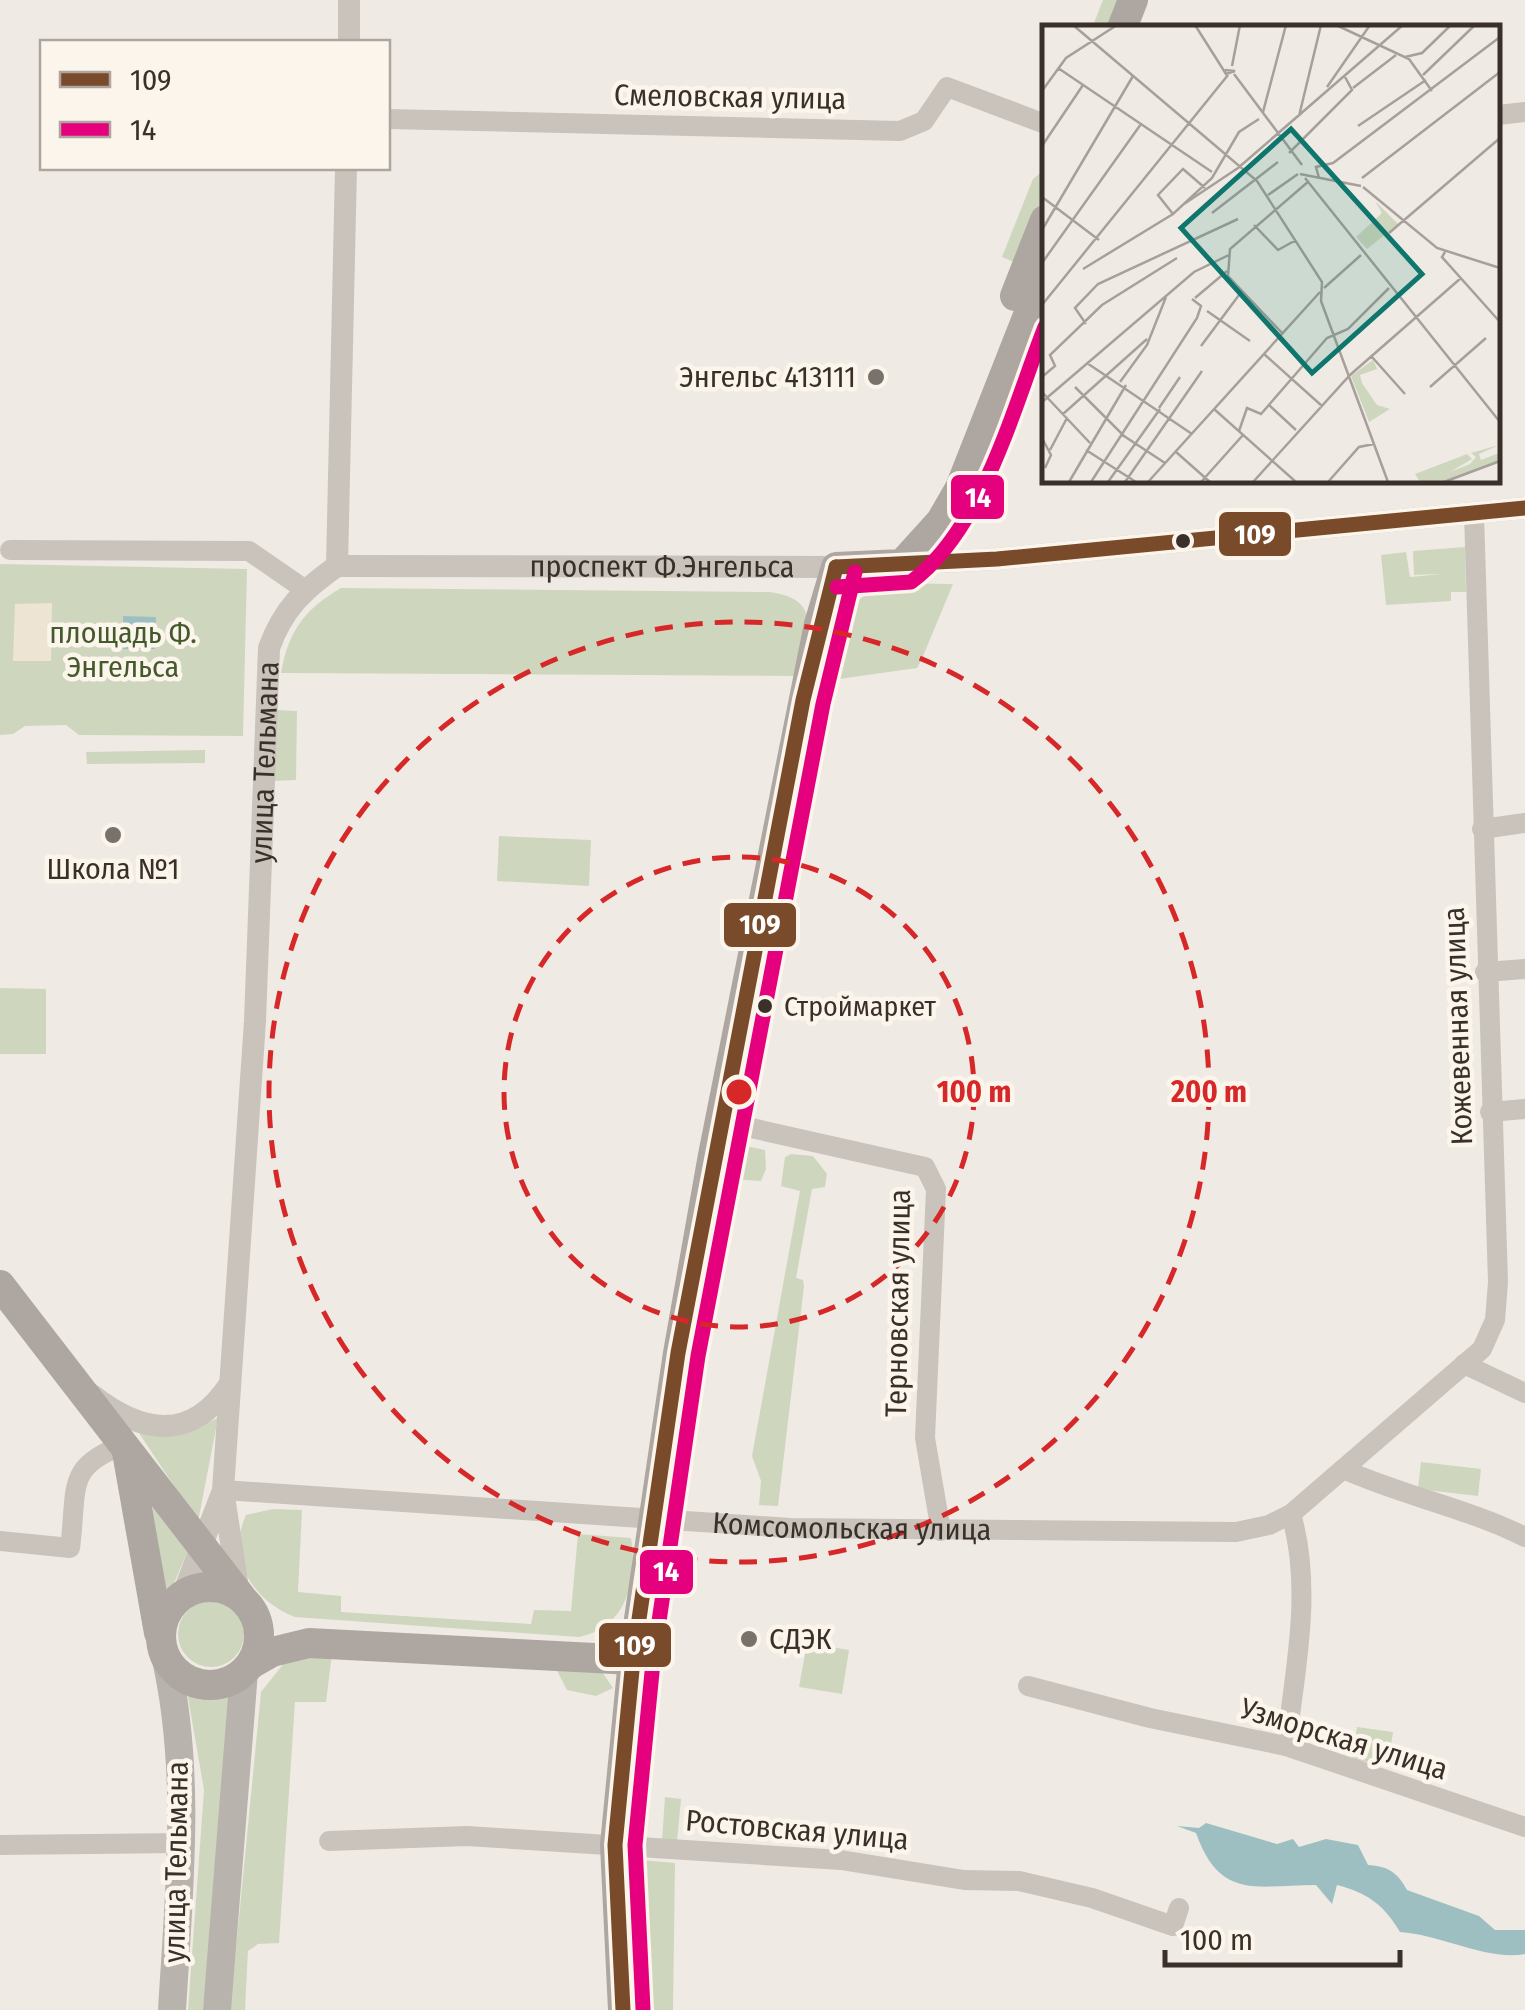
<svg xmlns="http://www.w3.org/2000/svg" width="1525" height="2010" font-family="'Fira Sans Condensed',sans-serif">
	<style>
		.green { fill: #cfd6be }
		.plaza { fill: #eee4d3 }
		.water { fill: #9ebfc2 }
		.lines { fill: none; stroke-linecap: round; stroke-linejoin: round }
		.minor { stroke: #c9c3bc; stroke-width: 20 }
		.tertiary { stroke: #c9c3bc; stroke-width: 22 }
		.secondary { stroke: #b9b3ad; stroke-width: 28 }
		.primary { stroke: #aea7a1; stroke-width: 30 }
		.bus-1-casing { stroke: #fbf5ec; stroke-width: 22 }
		.bus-2-casing { stroke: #fbf5ec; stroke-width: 22 }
		.bus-1 { stroke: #7a4b2a; stroke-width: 15 }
		.bus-2 { stroke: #e5007d; stroke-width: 15 }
		.ring { fill: none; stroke: #d62828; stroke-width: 5; stroke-dasharray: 18 12 }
		.poi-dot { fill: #79716b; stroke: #fbf5ec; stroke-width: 4 }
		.bus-dot { fill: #3a302a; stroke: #fbf5ec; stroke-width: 4 }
		.labels { text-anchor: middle; stroke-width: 9; stroke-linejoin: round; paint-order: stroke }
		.bus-label { font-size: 28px; fill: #3a302a; stroke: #fbf5ec; text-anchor: start }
		.street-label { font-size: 30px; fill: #3a302a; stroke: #fbf5ec }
		.poi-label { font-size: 30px; fill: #3a302a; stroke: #fbf5ec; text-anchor: end }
		.park-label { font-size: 30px; fill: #455a2c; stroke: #fbf5ec }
		.inset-road { fill: none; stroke: #a7a09a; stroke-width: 2.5 }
		.view { fill: #0f766e; fill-opacity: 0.15; stroke: #0f766e; stroke-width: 5 }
		.inset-edge { fill: none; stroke: #3a302a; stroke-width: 5 }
		.centre { fill: #d62828; stroke: #fbf5ec; stroke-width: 5 }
		.ring-label { font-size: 30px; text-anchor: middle; font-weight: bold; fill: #d62828; stroke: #fbf5ec; stroke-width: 9; stroke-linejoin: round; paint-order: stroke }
		.line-badge { stroke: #fbf5ec; stroke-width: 4 }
		.badge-label { font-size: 28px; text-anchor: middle; font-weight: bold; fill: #fff }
	</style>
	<rect width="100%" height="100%" fill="#efebe4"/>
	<g class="green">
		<path d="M1103,0h22l-11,27 -22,1z"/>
		<path d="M1045,169v36l-24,60 -19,-8 31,-78z"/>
		<path d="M1465,547l1,45h-15v9l-65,4 -5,-50 25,-3 4,25 32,-3 -28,1 -1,-24z"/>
		<path d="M0,564l247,5 -4,167 -164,-1 -13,-10 -41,1 -12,8 -13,1z"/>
		<path d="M889,583l64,1 -32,77 -4,7 -92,13c10,-44 16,-82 64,-98z"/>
		<path d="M341,588l428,4c56,7 38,43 28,84l-516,-3c8,-43 23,-63 60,-85z"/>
		<path d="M275,710l22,1 -1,69 -23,1z"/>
		<path d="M205,750v13l-118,1 -1,-12z"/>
		<path d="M499,836l92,4 -2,46 -92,-5z"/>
		<path d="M0,988l46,1v65h-46z"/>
		<path d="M736,1144l29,6 1,19 -5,12 -31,-2z"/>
		<path d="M791,1154l22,2 14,18 -2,13 -13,2 -16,89 7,2 1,6 -26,220 -19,-1 2,-24 -9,-25 48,-265 -19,-5 4,-29z"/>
		<path d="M218,1418l-20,104 -63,-95 46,7z"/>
		<path d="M1421,1462l60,7 -3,27 -60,-7z"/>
		<path d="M143,1481l48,63 -24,55z"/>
		<path d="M273,1509l29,1 -4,82 43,4v16l190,12 3,-14 37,1 7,-77 53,4c7,43 -5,90 -52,99l-284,-20c-42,-16 -69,-59 -49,-102z"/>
		<circle cx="211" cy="1634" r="33"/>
		<path d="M807,1643l42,7 -7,44 -43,-7z"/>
		<path d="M332,1654l-6,48h-31l-16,241 -21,1 -10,7 -3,59h-15l31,-318 24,-30z"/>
		<path d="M552,1661l50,11 11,16 -17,8 -29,-6z"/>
		<path d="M186,1686l28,8 19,-5 -30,321h-15l16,-220z"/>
		<path d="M1357,1727l36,5 -5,33 -36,-5z"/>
		<path d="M665,1797l16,2 -4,43 -15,-1z"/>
		<path d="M629,1859l46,4 -2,147h-35l-7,-61z"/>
	</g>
	<path class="plaza" d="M52,603l-1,58h-38l2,-57z"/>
	<g class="water">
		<path d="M123,616l33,1 -1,32h-32z"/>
		<path d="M1206,1823l71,21 16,-5 6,8 27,-8 32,6 10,20c20,1 30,8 39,25l72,26 16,14h30v24c-38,7 -83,-19 -125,-22 -16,-27 -32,-39 -63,-47l-5,19 -16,-19c-59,0 -96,16 -120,-52l-19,-7 22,2z"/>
	</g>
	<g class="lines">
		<g class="minor">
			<path d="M1498,115l27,-3"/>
			<path d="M388,119l512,12 24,-10 23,-34 98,37"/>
			<path d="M10,550l239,1 55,38"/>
			<path d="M1482,829l43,-6"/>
			<path d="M1485,972l40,-3"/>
			<path d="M1490,1112l35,-3"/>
			<path d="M720,1121l205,46 11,22 -11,249 16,93"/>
			<path d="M1464,1364l61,29"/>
			<path d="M1343,1469c60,27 124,39 182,68"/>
			<path id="s1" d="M223,1490l567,38 446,4 33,-7 22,-11 191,-165 13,-29 3,-38 -24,-768"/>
			<path d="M0,1541l70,7c8,-60 -6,-82 56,-104"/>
			<path d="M1028,1686l122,32 136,28 239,81"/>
			<path d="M1286,1746c9,-76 27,-157 5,-232"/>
			<path d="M329,1841l138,-5 374,24 123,20 55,1 73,17 81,28 6,-18"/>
			<path d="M0,1845l182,-2"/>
		</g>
		<g class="tertiary">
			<path d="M349,42v-42"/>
			<path d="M902,564l95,-5 528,-51"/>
			<path id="s2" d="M337,566l499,1"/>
			<path d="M92,1395c50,39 99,47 137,-10"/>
			<path id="s3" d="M238,1588l-15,-98 32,-469 14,-373c14,-39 34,-58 68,-82l9,-398"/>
			<path d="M183,1594l39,-101"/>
		</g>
		<g class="secondary">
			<path d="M165,1655c27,117 14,236 7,355"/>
			<path d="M217,2010l27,-338"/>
		</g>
		<g class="primary">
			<path d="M1122,28l11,-28"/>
			<path d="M1015,296l30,-76"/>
			<path d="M0,1285l241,312"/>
			<path d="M127,1452l32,181"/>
			<circle cx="210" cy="1636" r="49"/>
			<path d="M251,1664l21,-12 37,-9 324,17"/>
			<path d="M623,2010l-8,-165 18,-185 45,-307 35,-198 106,-531 17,-57 66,-3 39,-43 19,-33 85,-216"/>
		</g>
		<defs>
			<g id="bus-1">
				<path d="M836,567l161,-8 528,-51"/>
				<path d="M623,2010l-8,-165 18,-185 45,-307 125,-653 33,-133"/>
			</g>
			<g id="bus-2">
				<path d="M837,587l74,-5c72,-53 102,-174 134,-255"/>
				<path d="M643,2009l-8,-164 18,-183 45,-306 125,-652 32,-132"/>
			</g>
		</defs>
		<use href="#bus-1" class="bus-1-casing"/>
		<use href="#bus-2" class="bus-2-casing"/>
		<use href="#bus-1" class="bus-1"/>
		<use href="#bus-2" class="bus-2"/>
	</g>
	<g class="ring">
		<circle cx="739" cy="1092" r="235"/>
		<circle cx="739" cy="1092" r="470"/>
	</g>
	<g class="poi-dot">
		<circle cx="876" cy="377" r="10"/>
		<circle cx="113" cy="835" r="10"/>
		<circle cx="749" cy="1639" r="10"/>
	</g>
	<g class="bus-dot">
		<circle cx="1183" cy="541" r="9"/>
		<circle cx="765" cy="1006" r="9"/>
	</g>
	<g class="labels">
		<g class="bus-label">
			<text x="784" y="1016">Строймаркет</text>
		</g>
		<g class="street-label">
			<text transform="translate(730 97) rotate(1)" y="10">Смеловская улица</text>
			<text dy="10" stroke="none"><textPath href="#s2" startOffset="325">проспект Ф.Энгельса</textPath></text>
			<text dy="10" stroke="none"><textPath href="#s3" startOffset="828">улица Тельмана</textPath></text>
			<text transform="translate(1458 1026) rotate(-92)" y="10">Кожевенная улица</text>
			<text transform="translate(898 1303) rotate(-89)" y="10">Терновская улица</text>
			<text dy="10" stroke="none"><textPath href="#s1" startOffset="630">Комсомольская улица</textPath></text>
			<text transform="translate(1344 1739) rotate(17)" y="10">Узморская улица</text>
			<text transform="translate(797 1830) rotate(5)" y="10">Ростовская улица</text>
			<text transform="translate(176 1862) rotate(-89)" y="10">улица Тельмана</text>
		</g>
		<g class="poi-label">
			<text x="856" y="387">Энгельс 413111</text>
			<text x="113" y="879" text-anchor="middle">Школа №1</text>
			<text x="769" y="1649" text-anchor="start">СДЭК</text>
		</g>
		<g class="park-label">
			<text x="123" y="643">площадь Ф.<tspan x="123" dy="34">Энгельса</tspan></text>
		</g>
	</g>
	<g transform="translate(1042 25)">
		<rect width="458" height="458" fill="#efebe4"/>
		<path d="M333,176l23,23 -31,25 -11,-12 26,-24zM331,335l4,9 -17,6 2,8 15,22 13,4 -21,13 -18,-46zM457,420l-20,9 2,6 18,-7v8l-57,21h-22l-5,-8 52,-20 5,5 -22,13 20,-8 6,-7 -5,-4z" fill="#cfd6be"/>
		<path class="inset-road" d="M31,0l118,100M153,0l31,49 9,-3 -10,-1M294,0l73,34 23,32M363,32l17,-4 29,-28M190,41l8,-41M16,43l154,104M192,49l68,91M381,50l52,-50M285,62l43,-62M311,63l43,-33M0,66l24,-33 51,-33M221,87l23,-87M257,91l22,-91M149,100l66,56 65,101 -1,19 67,181M316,101l68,-46M0,121l41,-61M247,128l63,-63 -8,-15M258,149l61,12M263,153l195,244M277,153l-3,-11 17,-4 167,-126M320,153l138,-106M321,162l74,61 63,20M226,170l30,-21M0,172l57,43M142,179l54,-36 165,-143M170,188l66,-51M131,189l-15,-19 25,-26 22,19M212,200l24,25 18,-10M0,205l91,-154M347,208l111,-95M403,227l-3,5 58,65M0,238l99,-139M41,244l90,-55 39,-36 27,-46 20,-13M282,263l37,-33M153,273l32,-27M0,280l186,-230M165,286l43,30M44,299l-11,-16 23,-24 140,-65M240,308l-54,-57 2,-27 79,-68M159,321l41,-55M222,329l58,52M330,332l33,37M45,338l105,71M0,352l13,-11 -5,-11 52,-50 75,-47M78,357l27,-37 19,-48M33,362l49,49 41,27M388,362l56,-49M0,367l48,51M0,377l152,-130 35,-17M227,380l27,25M117,383l21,-31M172,384l82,73M21,389l84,-75M197,406l8,-23 14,6 66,-76 21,-9 41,-41M0,413l9,17 -6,13M8,425l17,-32M44,425l50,32M134,427l34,30M27,457l57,-97M49,457l106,-164 4,-12 -9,-7M66,457l52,-73M83,457l77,-111M106,457l172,-190M159,457l42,-47M211,457l97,-107 111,-97M286,457l31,-35 15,-3M402,457l56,-21"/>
		<path class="view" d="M249,104l131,145 -110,99 -131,-145z"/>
		<rect width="458" height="458" class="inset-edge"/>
	</g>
	<circle cx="739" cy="1092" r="15" class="centre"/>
	<g class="ring-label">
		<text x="974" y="1102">100 m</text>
		<text x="1209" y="1102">200 m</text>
	</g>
	<g class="line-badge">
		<rect x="949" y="473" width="57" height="48" rx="10" fill="#e5007d"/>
		<rect x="1217" y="510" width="76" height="48" rx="10" fill="#7a4b2a"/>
		<rect x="722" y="901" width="76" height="48" rx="10" fill="#7a4b2a"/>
		<rect x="638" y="1548" width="57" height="48" rx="10" fill="#e5007d"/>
		<rect x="597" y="1621" width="76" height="48" rx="10" fill="#7a4b2a"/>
	</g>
	<g class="badge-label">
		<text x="978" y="507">14</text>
		<text x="1255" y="544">109</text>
		<text x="760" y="934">109</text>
		<text x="666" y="1581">14</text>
		<text x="635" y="1655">109</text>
	</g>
	<rect x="40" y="40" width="350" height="130" fill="#fbf5ec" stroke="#aea69e" stroke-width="2.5"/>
	<rect x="60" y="72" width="50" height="15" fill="#7a4b2a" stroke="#aea69e" stroke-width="2.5"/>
	<text x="130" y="90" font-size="30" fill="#3a302a">109</text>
	<rect x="60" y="122" width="50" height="15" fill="#e5007d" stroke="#aea69e" stroke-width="2.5"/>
	<text x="130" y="140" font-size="30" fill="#3a302a">14</text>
	<path d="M1165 1950v15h235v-15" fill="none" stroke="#3a302a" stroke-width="5"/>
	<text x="1180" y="1950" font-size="30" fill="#3a302a" stroke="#fbf5ec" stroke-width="8" paint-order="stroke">100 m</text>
</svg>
